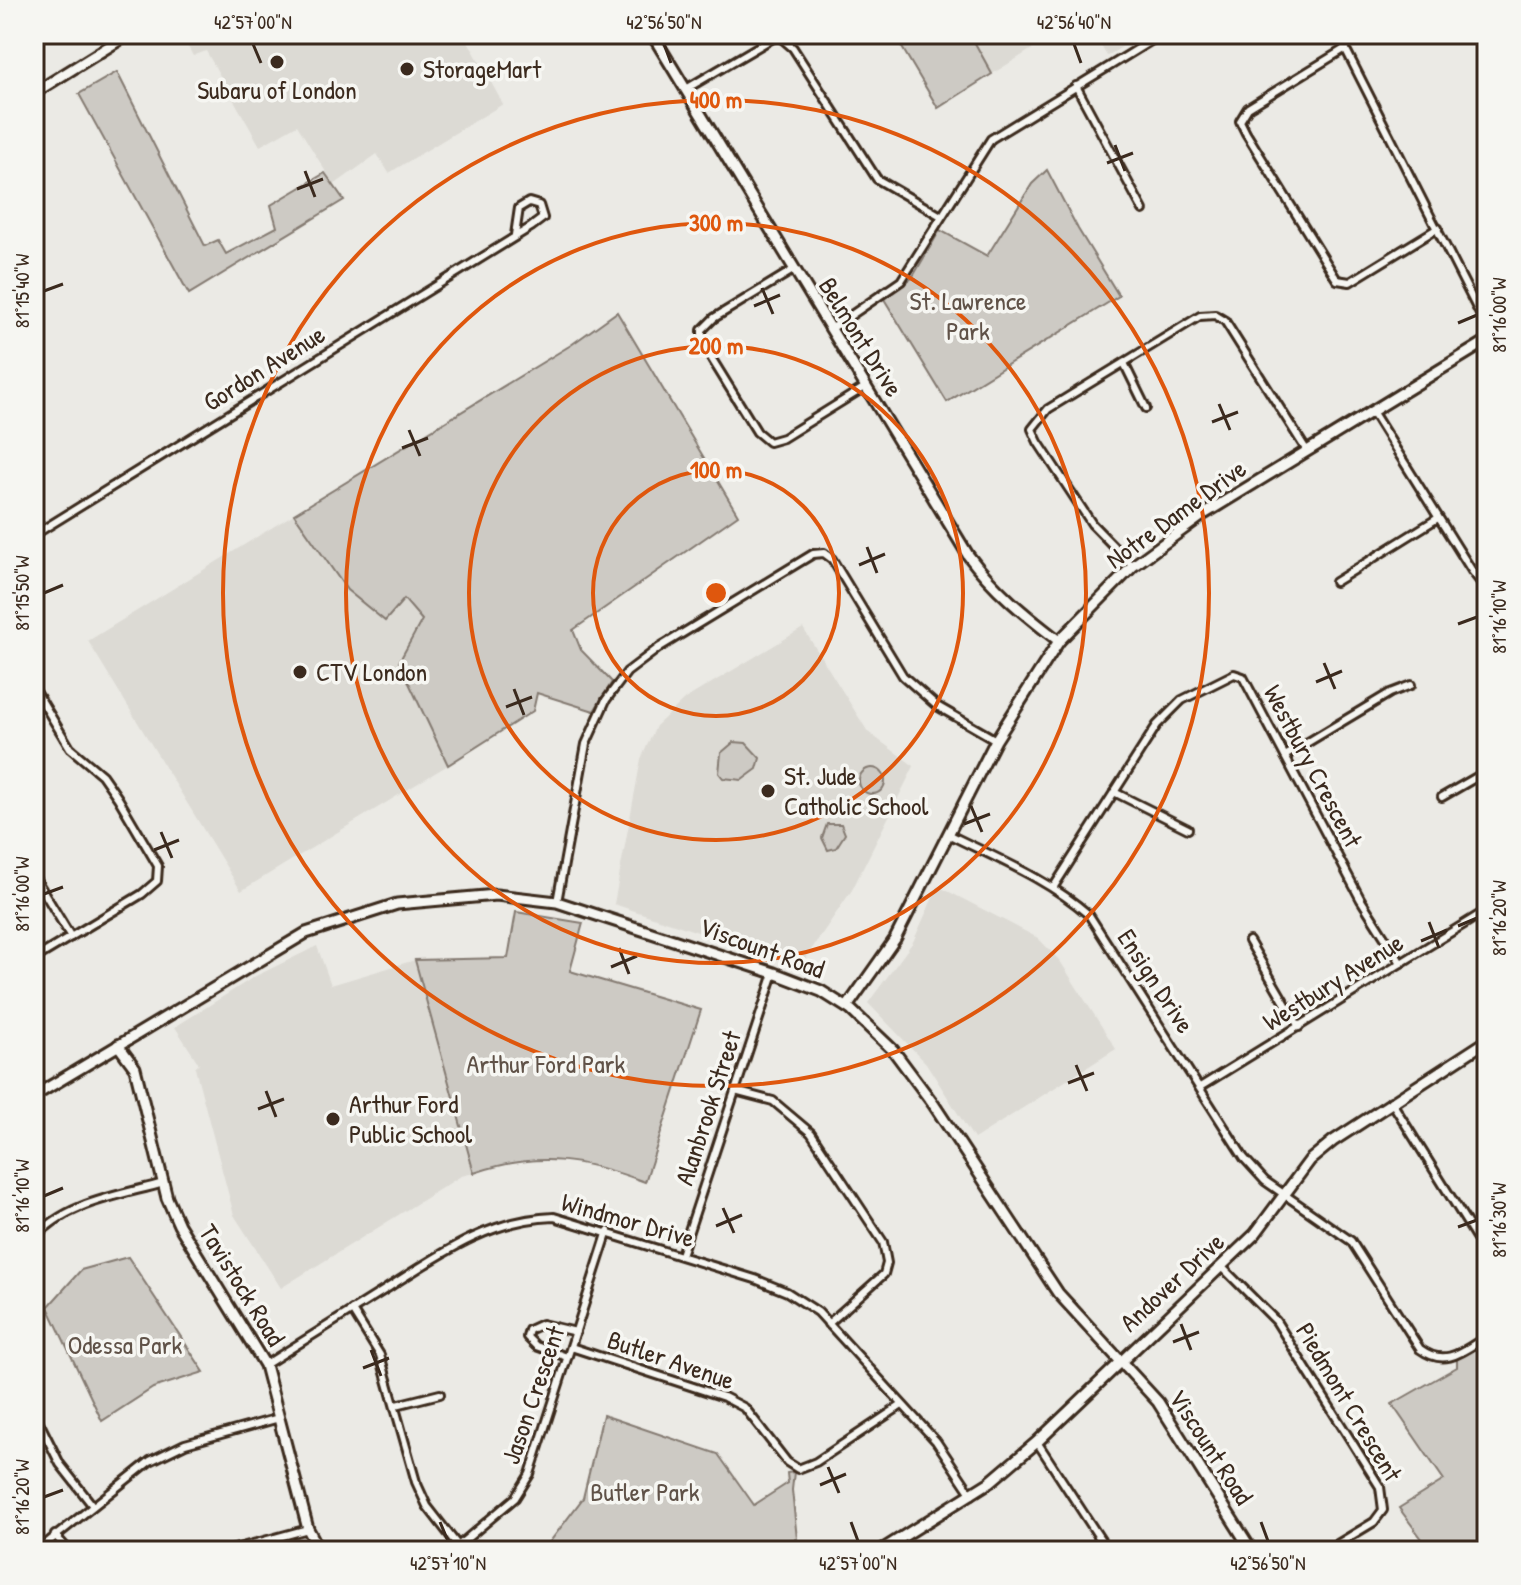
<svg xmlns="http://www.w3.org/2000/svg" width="1521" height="1585" font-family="'Patrick Hand',sans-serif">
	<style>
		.built { fill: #dcdad4 }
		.green { fill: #cdcac4; stroke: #847a71; stroke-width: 2 }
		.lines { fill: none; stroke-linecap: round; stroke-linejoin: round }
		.street-casing { stroke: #3b2a1e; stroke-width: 12 }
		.secondary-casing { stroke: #3b2a1e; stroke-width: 15 }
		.street { stroke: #f6f6f2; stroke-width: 6 }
		.secondary { stroke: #f6f6f2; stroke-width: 9 }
		.ticks { fill: none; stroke: #3b2a1e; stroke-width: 3 }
		.ring { fill: none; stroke: #df570d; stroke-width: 4 }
		.poi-dot { fill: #3b2a1e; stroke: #f6f6f2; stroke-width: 3 }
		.labels { text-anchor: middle; stroke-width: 7; stroke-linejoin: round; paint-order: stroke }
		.poi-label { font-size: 26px; fill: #3b2a1e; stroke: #f6f6f2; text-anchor: start }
		.park-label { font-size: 26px; fill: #605248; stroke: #f6f6f2 }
		.street-label { font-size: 26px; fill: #3b2a1e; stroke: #f6f6f2 }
		.centre { fill: #df570d; stroke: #f6f6f2; stroke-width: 4 }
		.ring-label { font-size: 24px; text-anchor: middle; font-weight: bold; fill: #df570d; stroke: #f6f6f2; stroke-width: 7; stroke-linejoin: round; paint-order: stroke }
		.neatline { fill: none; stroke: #3b2a1e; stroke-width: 3 }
		.ticks-label { font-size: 20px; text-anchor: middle; fill: #3b2a1e }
	</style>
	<rect width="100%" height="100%" fill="#ebeae5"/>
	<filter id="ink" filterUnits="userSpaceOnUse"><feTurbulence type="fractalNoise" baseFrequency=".0125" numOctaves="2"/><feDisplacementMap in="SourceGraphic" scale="16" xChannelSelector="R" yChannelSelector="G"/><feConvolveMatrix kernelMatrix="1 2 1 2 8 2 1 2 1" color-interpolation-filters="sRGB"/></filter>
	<g filter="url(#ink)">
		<g class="built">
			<path d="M181,34h283l39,70 -114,69 -12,-19 -43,31 -37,-60 -37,21 -54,-95 -13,5z"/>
			<path d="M969,34h87l-64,40z"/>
			<path d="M1094,34h49l-36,22z"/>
			<path d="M294,514l53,76 37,31 20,-22 18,21 -23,42 49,103 -207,126 -153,-250z"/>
			<path d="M803,628l65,104 46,34 -62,124 -52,76 -186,-62 27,-145 15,-33 29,-27z"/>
			<path d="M938,886l100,52 22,23 56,88 -142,90 -48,-76 -58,-60 45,-61z"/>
			<path d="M317,946l14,39 84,-25 59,213 -13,3 -180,112 -47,-73 -39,-147 4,-4 -24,-37 79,-50z"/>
		</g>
		<g class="green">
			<path d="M894,34h76l22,40 -54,34z"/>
			<path d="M117,72l88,174 13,-6 8,14 51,-27 -6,-22 54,-32 19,27 -155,94 -110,-200z"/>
			<path d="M1047,170l31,59 41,67 -172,106 -63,-103 28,-21 28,-48 47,26 45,-72z"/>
			<path d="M617,312l121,203 -165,115 8,20 31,32 -18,29 -57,-18 -4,18 -85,54 -49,-103 23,-42 -18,-21 -19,22 -38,-31 -53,-76 277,-169z"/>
			<path d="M734,742l12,1 14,15 -3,11 -15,11 -19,-2 -4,-5 2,-20z"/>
			<circle cx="872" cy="781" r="13"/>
			<path d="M827,824h14l4,10 -9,14 -8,2 -6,-12z"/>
			<path d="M516,912l67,11 -13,48 131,39 -56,172c-62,-23 -107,-31 -171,-9l-59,-213 93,-2z"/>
			<path d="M128,1257l76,115 -51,16 -51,33 -54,-114 33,-37z"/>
			<path d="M1487,1341v210h-56l-32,-43 45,-28 -52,-76 65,-37v-8z"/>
			<path d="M603,1415l115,39 36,51 34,-22 -1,-10 7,-1 -2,18 5,49 -118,12h-136l40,-53z"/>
		</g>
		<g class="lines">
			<defs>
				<g id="street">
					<path d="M1338,34l149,294"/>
					<path d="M1346,48l-98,60 -8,13 6,12 91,147 13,2 88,-54"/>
					<path d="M1076,86l67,124"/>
					<path d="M686,89l92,-54 15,13 84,131 64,37"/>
					<path d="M793,270l-79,48 -12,12v13l55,89 12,10 14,-4 82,-51"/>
					<path d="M831,329l70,-48 90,-142 171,-105"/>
					<path d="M1124,363l22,45"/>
					<path d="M1372,411l100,160 15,19"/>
					<path d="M34,535l497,-308 12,-9 -4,-13 -10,-3 -10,6 -4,27"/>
					<path d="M1133,566l-41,-42 -54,-82 -6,-13 16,-20 152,-93 15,-1 10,6 82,130"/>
					<path d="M1335,582l103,-64"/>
					<path d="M34,688l36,60 32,27 16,23 40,68 -1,15 -15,13 -108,65"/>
					<path d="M1285,756l105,-63 21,-8"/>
					<path d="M1114,792l74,37"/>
					<path d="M1442,797l45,-26"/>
					<path d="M950,835c48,24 98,44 139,80l155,243 21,23 86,60 69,108c26,19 43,2 67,-13"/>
					<path d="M34,876l37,61"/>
					<path d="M1053,888l104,-163 25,-25 52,-26 9,3 118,223 40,63"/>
					<path d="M557,902l29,-158 20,-44 21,-28 33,-25 153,-93 11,-1 8,6 71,117 34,30 59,34"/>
					<path d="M1249,941l50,86"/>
					<path d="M1200,1087l287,-177"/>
					<path d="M735,1091l38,10 38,32 72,109 4,21 -3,11 -56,50"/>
					<path d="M1391,1101l96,154"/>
					<path d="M34,1239c32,-37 84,-43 130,-56"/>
					<path d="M681,1255l93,-282"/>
					<path d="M1222,1267l54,54 104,166 3,23 -9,12 -48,29"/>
					<path d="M352,1310l28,45 36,127 11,24 35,45"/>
					<path d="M571,1347l153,50 21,11 42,54 11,7 18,-7 86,-57"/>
					<path d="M567,1357l-31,-11 -9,-9 2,-7 13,-6 34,8"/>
					<path d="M265,1365c40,-25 81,-51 121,-76 53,-34 103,-70 168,-72l201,62 32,13 31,20 118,129 36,54"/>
					<path d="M396,1405l44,-11"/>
					<path d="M34,1412l26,52 33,42"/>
					<path d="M1037,1442l71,109"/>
					<path d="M55,1535l14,16"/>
					<path d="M458,1546l57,-48 15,-24 78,-243"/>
					<path d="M37,1551l113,-90 35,-17 94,-26"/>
					<path d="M227,1551l81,-22"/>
				</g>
				<g id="secondary">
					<path d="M652,34l316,521c25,34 57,60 91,86"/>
					<path d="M34,93l95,-59"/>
					<path d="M847,1007l48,-68 101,-199 63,-99 74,-75 71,-52 283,-173"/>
					<path d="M118,1045l17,23 32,130 12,27 86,140 43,164 12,22"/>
					<path d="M34,1096l272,-163 91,-29 99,-9 61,7 217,71 47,18 30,19 42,40 41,55 124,188 100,109 94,149"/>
					<path d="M880,1551l110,-69 47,-40 218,-208 55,-74 23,-19 154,-100"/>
				</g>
			</defs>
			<use href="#street" class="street-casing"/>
			<use href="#secondary" class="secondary-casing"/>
			<use href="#street" class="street"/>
			<use href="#secondary" class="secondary"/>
		</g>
	</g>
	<path class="ticks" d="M253,44l8,19M664,44l7,19M1074,44l7,19M1115,145l10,26M1107,163l26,-10M305,171l10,26M297,189l26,-10M762,288l11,26M44,291l19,-7M754,306l26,-11M1458,323l19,-8M1219,404l11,26M1212,422l26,-10M409,430l11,26M402,448l26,-10M867,547l10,26M859,565l26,-11M44,593l19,-8M1458,624l19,-7M1324,663l11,26M1316,682l26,-11M514,689l10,26M506,707l26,-10M971,806l11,26M964,824l26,-10M161,832l11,26M154,850l25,-10M44,894l19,-7M1429,922l10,26M1458,926l19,-8M1421,941l26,-11M619,948l10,26M611,967l26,-11M1076,1065l11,26M1068,1083l26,-10M266,1091l10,26M258,1109l26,-10M44,1196l19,-8M723,1208l11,25M716,1226l26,-11M1458,1227l19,-7M1181,1324l10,26M1173,1342l26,-10M371,1350l10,26M363,1368l26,-10M828,1467l11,26M820,1485l26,-11M44,1497l19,-7M440,1522l8,19M851,1522l7,19M1261,1522l7,19"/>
	<g class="ring">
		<circle cx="716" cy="593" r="123"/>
		<circle cx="716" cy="593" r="247"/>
		<circle cx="716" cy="593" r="370"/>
		<circle cx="716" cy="593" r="493"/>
	</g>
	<g class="poi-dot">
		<circle cx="277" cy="62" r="8"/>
		<circle cx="407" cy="69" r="8"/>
		<circle cx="300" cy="672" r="8"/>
		<circle cx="768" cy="791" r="8"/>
		<circle cx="333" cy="1119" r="8"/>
	</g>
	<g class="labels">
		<g class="poi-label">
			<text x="423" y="78">StorageMart</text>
			<text x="277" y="99" text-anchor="middle">Subaru of London</text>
			<text x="316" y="681">CTV London</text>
			<text x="784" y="785">St. Jude<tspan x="784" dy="30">Catholic School</tspan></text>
			<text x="349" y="1113">Arthur Ford<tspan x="349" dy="30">Public School</tspan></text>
		</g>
		<g class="park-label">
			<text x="968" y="310">St. Lawrence<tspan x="968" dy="30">Park</tspan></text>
			<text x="546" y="1073">Arthur Ford Park</text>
			<text x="125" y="1354">Odessa Park</text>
			<text x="645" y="1501">Butler Park</text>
		</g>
		<g class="street-label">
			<text transform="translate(861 337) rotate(58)" y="9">Belmont Drive</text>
			<text transform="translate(264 368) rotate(-32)" y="9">Gordon Avenue</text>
			<text transform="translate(1176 514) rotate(-36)" y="9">Notre Dame Drive</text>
			<text transform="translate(1313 766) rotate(62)" y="9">Westbury Crescent</text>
			<text transform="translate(762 948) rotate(20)" y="9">Viscount Road</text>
			<text transform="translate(1156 981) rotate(57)" y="9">Ensign Drive</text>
			<text transform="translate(1333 982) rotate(-32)" y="9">Westbury Avenue</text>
			<text transform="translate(708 1108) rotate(-72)" y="9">Alanbrook Street</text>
			<text transform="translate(628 1220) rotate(16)" y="9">Windmor Drive</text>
			<text transform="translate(1172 1282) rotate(-43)" y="9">Andover Drive</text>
			<text transform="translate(242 1285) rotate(58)" y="9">Tavistock Road</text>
			<text transform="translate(671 1360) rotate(19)" y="9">Butler Avenue</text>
			<text transform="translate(533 1395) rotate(-71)" y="9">Jason Crescent</text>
			<text transform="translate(1349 1402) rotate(59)" y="9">Piedmont Crescent</text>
			<text transform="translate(1211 1447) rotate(57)" y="9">Viscount Road</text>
		</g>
	</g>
	<circle cx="716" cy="593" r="12" class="centre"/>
	<g class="ring-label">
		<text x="716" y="108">400 m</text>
		<text x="716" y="231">300 m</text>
		<text x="716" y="354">200 m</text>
		<text x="716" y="478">100 m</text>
	</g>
	<rect width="1521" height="1585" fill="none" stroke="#f6f6f2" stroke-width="88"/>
	<rect x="44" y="44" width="1433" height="1497" class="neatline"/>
	<g class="ticks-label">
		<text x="253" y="29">42°57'00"N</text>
		<text x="664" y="29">42°56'50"N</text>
		<text x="1074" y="29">42°56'40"N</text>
		<text transform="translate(22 291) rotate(-90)" y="7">81°15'40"W</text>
		<text transform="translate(1499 315) rotate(-90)" y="7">81°16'00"W</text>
		<text transform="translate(22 593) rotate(-90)" y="7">81°15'50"W</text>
		<text transform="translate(1499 617) rotate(-90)" y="7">81°16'10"W</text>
		<text transform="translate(22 894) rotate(-90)" y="7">81°16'00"W</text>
		<text transform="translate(1499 918) rotate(-90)" y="7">81°16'20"W</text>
		<text transform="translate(22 1196) rotate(-90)" y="7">81°16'10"W</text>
		<text transform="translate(1499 1220) rotate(-90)" y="7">81°16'30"W</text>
		<text transform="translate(22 1497) rotate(-90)" y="7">81°16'20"W</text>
		<text x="448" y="1570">42°57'10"N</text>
		<text x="858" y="1570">42°57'00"N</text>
		<text x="1268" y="1570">42°56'50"N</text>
	</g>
</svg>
